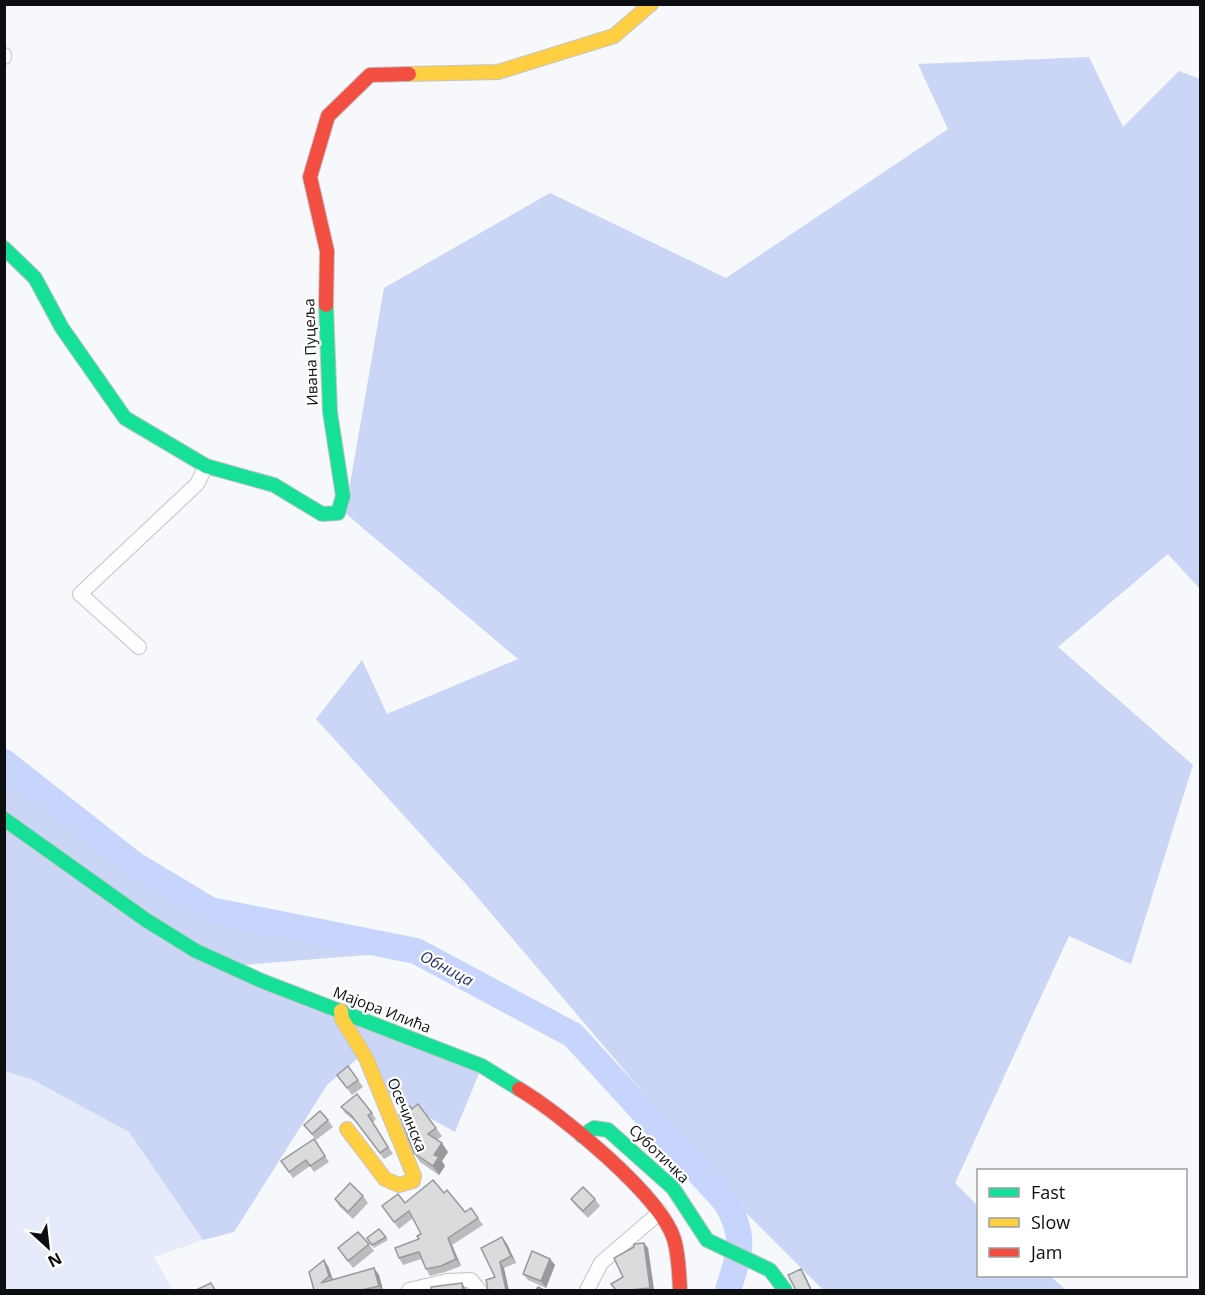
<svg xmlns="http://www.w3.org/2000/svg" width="1205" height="1295" font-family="'Open Sans',sans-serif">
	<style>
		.green { fill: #e5ebfa }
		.forest { fill: #cbd6f6 }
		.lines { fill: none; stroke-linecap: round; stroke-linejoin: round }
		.river { stroke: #c7d5fd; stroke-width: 26 }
		.street-casing { stroke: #c3c4c8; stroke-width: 16 }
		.fast-casing { stroke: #c3c4c8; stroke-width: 16 }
		.slow-casing { stroke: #c3c4c8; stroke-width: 16 }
		.jam-casing { stroke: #c3c4c8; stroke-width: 16 }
		.street { stroke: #fefeff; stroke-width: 14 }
		.fast { stroke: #16e098; stroke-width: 14 }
		.slow { stroke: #ffcf43; stroke-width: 14 }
		.jam { stroke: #f24e42; stroke-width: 14 }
		.wall { fill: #bbbcbd }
		.shaded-wall { fill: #98999a }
		.building { fill: #d9dbdc; stroke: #98999a; stroke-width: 1.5 }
		.labels { text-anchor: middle; stroke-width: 4.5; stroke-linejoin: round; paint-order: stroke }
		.street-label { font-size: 15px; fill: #0d0e12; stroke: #fff }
		.water-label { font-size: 16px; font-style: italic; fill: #253373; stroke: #fff }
	</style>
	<rect width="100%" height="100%" fill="#f6f8fc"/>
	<path class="green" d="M4,1071l29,9 96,52 74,108 -49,17 19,33h-168z"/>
	<g class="forest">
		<path d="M1089,57l34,70 56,-56 21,8v510l-32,-35 -110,93 135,118 -62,199 -62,-28 -114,247 23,23v70h72l16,14h-243l-80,-80 -276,-325 -151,-166 46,-59 25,54 131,-55 -173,-146 39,-225 166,-95 176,85 222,-149 -30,-65z"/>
		<path d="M4,762l131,103 75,45 206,41 -186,15 252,100 -27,66 -74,-41 -24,-32 -30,26 -93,147 -31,8 -74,-108 -96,-52 -28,-9z"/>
	</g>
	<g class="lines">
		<path class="river" d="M4,762l131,103 75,45 206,41 157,84 152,166c22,36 15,51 3,89"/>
		<defs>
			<g id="street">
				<path d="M4,55v2"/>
				<path d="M139,647l-59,-53 117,-110 9,-18"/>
				<path d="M409,1290l38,-9 24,-1 8,10"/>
				<path d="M587,1290l14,-27 59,-51"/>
			</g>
			<g id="fast">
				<path d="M4,248l31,30 27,50 63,90 81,48 68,19 48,29 16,-1 5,-17 -13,-84 -4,-107"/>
				<path d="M4,819l142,101 50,31 66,30 220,85 37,23"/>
				<path d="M582,1136l12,-8 14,2 65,58 34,52 63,30 15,20"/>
			</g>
			<g id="slow">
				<path d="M409,74l89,-2 116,-36 37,-32"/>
				<path d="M341,1011l1,8 24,39 48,118 -1,5 -14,4 -14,-6 -38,-50"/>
			</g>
			<g id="jam">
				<path d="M326,305l1,-54 -17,-74 18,-61 42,-41 39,-1"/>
				<path d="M519,1089c41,24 141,106 155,150 5,17 5,34 6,51"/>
			</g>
		</defs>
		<use href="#street" class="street-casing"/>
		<use href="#fast" class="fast-casing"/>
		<use href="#slow" class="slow-casing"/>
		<use href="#jam" class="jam-casing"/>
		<use href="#street" class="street"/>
		<use href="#fast" class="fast"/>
		<use href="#slow" class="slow"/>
		<use href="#jam" class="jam"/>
	</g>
	<g class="wall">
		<path d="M348,1066l15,21 -11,8 -15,-20z"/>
		<path d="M341,1107l31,6 4,6 -3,3 20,32 -9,5 -28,-37 -11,-9z"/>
		<path d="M412,1109l24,19 6,8 -5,4 11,12 -6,9 3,5 -6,9 -19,-13 -6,-9z"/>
		<path d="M328,1120l5,7 -17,13 -12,-15z"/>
		<path d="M314,1139l15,23 -15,10 -4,-6 -17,12 -12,-17z"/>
		<path d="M444,1193l21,19 6,-4 12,17 -31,20 9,21 -16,6 -15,4 -4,-7 -5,-10 -18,6 -4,-7 20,-19 2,-5 -8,-16 -14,11 -17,-23 23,-3z"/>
		<path d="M363,1196l5,7 -15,16 -14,-13 -4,-7z"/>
		<path d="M571,1199h24l5,7 -12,12 -12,-12z"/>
		<path d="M379,1229l9,11 -14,8 -7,-10z"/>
		<path d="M502,1237l5,7 9,19 -12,5 -9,9z"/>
		<path d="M644,1243l4,5 6,42h-38z"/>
		<path d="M369,1244l5,7 -21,17 -15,-20z"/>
		<path d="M550,1259l5,6 -9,23 -18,-8 -5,-6z"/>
		<path d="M328,1266l5,14 41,-12 5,7 4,15h-69z"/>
	</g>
	<g class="shaded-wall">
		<path d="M442,1143l6,9 -6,9 3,5 -6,9 -6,-9 1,-11z"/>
		<path d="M502,1237l5,7 9,19 -5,-7z"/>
		<path d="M448,1238l4,7 9,21 -5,-7z"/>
		<path d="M644,1243l4,5 6,42h-2l-2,-2z"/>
		<path d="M550,1259l5,6 -9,23 -5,-7z"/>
		<path d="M324,1260l4,6 6,17 -5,-7z"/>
		<path d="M500,1262l4,6 5,22h-3z"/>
		<path d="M374,1268l5,7 4,15 -4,-4z"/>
		<path d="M801,1269l4,6 7,15h-1z"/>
		<path d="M462,1283l4,6v1h-3z"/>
	</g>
	<g class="building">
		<path d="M348,1066l10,14 -11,8 -10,-13z"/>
		<path d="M357,1094l15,19 -4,2 20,32 -8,6 -29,-38 -10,-8z"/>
		<path d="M418,1104l18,24 -8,6 14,9 -8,12 5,2 -6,9 -19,-13 -15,-39 11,-8 2,3z"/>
		<path d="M320,1111l8,9 -16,14 -8,-9z"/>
		<path d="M314,1139l11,17 -15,10 -4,-6 -17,12 -8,-11z"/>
		<path d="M433,1180l11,13 3,-3 18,22 6,-4 7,10 -30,20 8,21 -15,7 -15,3 -7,-17 -20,6 -4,-10 24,-9 -2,-3 4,-2 -12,-23 -15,11 -12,-16 16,-12 7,9z"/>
		<path d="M350,1183l13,13 -15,16 -13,-13z"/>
		<path d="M583,1187l12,12 -12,12 -12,-12z"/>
		<path d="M379,1229l7,8 -14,8 -5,-7z"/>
		<path d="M358,1232l11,12 -21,17 -10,-13z"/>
		<path d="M502,1237l9,19 -11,6 6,28h-18l-2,-10 9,-3 -14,-29z"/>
		<path d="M644,1243l6,45 -20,2h-14l-5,-6 12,-7 -9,-19 20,-11v-3z"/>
		<path d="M532,1251l18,8 -9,22 -18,-7z"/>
		<path d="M324,1260l5,16 -8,7 53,-15 5,18 -17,4h-48l-5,-18z"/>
		<path d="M801,1269l10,21h-15l-8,-15z"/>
		<path d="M211,1283l4,7h-19z"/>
		<path d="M462,1283l1,7h-32v-3z"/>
		<path d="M538,1287l6,3h-8z"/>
	</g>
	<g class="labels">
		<g class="street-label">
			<text transform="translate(311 352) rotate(-92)" y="5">Ивана Пуцеља</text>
			<text transform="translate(382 1010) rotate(21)" y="5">Мајора Илића</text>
			<text transform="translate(407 1115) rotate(67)" y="5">Осечинска</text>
			<text transform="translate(659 1154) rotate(44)" y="5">Суботичка</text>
		</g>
		<g class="water-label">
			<text transform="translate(447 968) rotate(28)" y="6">Обница</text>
		</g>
	</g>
	<rect width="1205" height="1295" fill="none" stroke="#0d0e12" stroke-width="12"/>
	<rect x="977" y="1169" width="210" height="108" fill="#ffffff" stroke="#9e9fa0" stroke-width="1.5"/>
	<rect x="989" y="1188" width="30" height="9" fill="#16e098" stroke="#9e9fa0" stroke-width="1.5"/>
	<text x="1031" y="1199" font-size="18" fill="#0d0e12">Fast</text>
	<rect x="989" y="1218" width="30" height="9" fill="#ffcf43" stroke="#9e9fa0" stroke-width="1.5"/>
	<text x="1031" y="1229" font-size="18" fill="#0d0e12">Slow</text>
	<rect x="989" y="1248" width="30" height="9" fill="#f24e42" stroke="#9e9fa0" stroke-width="1.5"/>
	<text x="1031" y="1259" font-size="18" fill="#0d0e12">Jam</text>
	<g transform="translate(48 1247) rotate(153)" stroke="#ffffff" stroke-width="4.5" paint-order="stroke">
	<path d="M0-4.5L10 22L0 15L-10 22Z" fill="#0d0e12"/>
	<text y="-9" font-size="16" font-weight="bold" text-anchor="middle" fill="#0d0e12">N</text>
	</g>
</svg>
